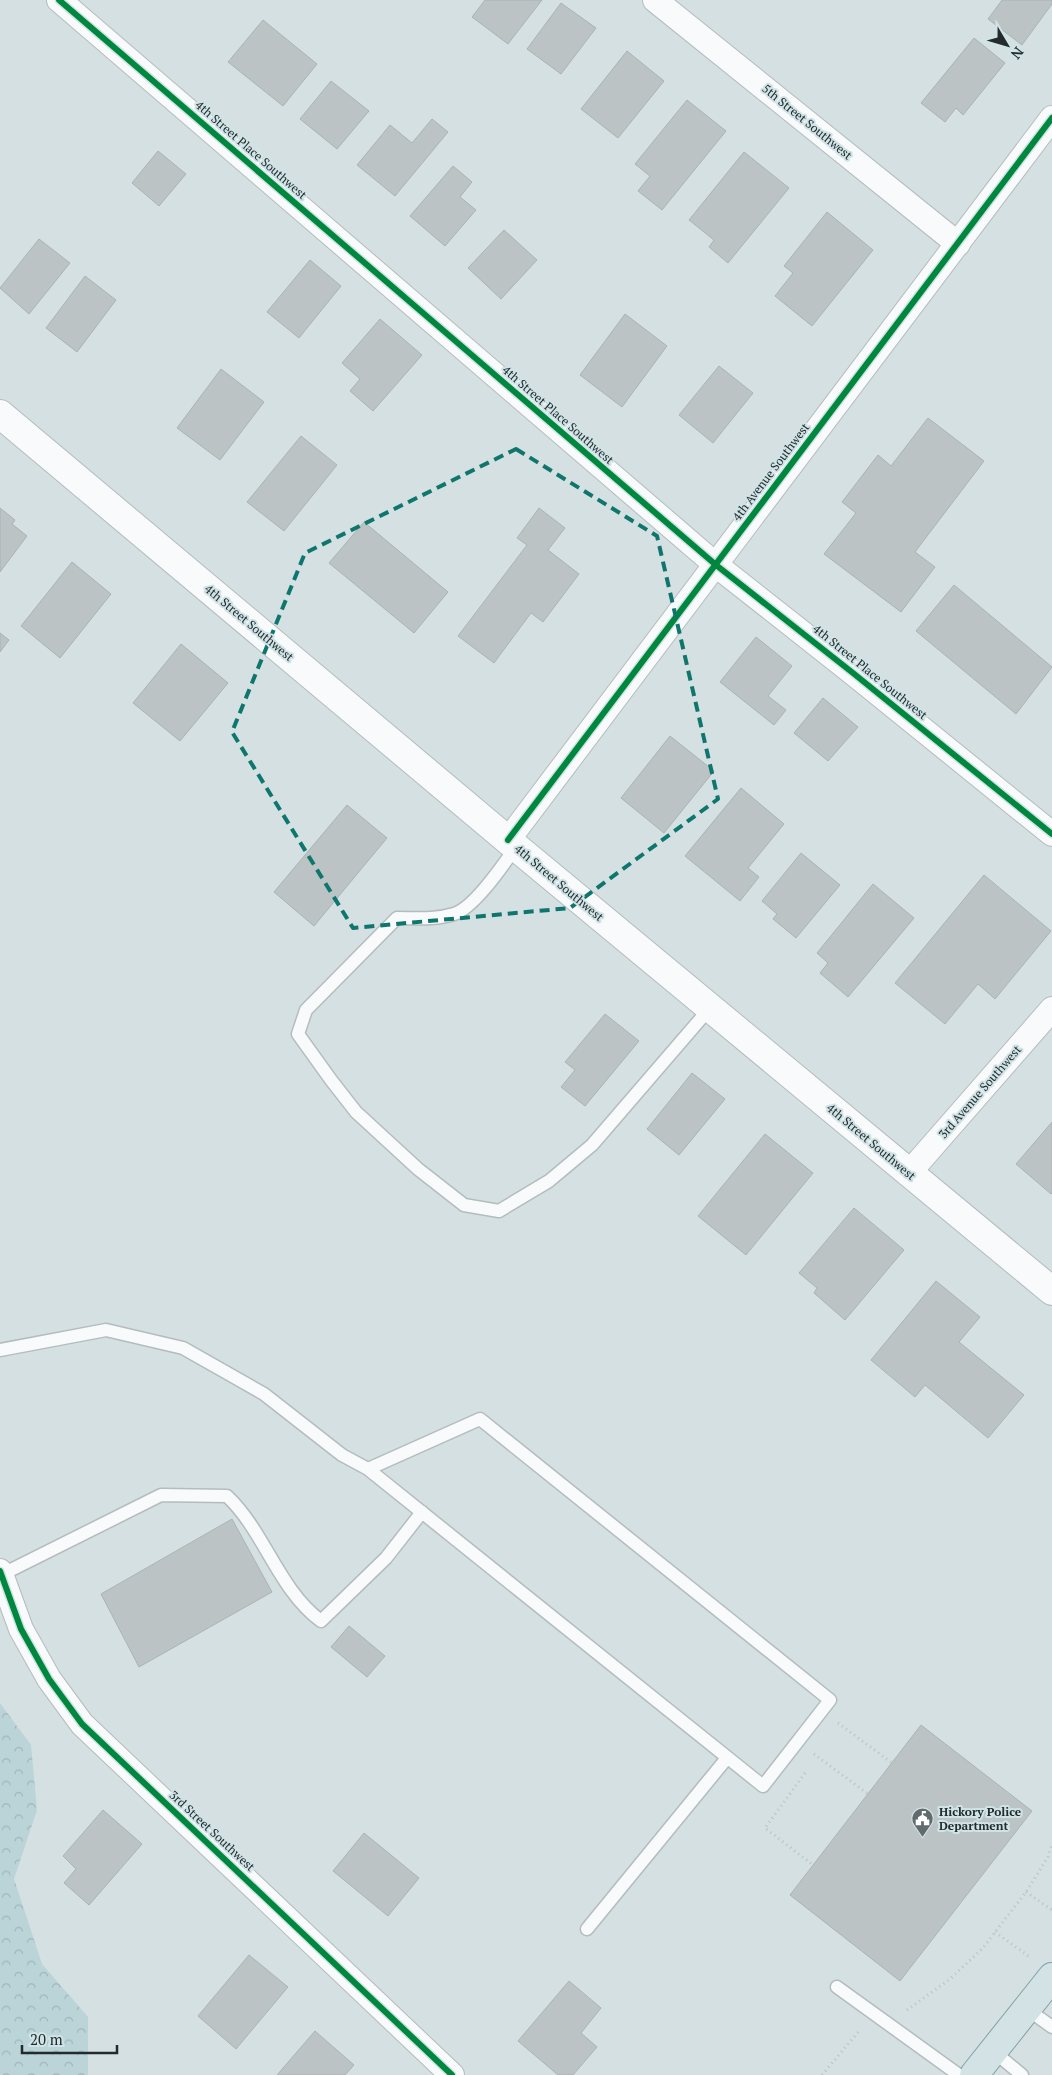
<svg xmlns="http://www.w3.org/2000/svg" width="1052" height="2075" font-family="'PT Serif',serif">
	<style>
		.forest { fill: url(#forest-crowns) }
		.building { fill: #bbc3c5; stroke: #aab3b4 }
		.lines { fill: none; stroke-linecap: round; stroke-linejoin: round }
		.service-casing { stroke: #b4bcbd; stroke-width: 15 }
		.minor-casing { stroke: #b4bcbd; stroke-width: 26 }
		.secondary-casing { stroke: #b4bcbd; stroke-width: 30 }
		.primary-casing { stroke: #81a0a3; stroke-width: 30 }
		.path { stroke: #bcc0c1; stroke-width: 3; stroke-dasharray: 1 4; stroke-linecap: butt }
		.service { stroke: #f9fafb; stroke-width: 12 }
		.minor { stroke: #f9fafb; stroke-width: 24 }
		.secondary { stroke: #f9fafb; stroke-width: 28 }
		.primary { stroke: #d3e3e5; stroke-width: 28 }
		.cycleway-casing { stroke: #d0e4e7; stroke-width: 9 }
		.cycleway { stroke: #00873e; stroke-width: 6 }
		.marked { fill: none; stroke: #0f766e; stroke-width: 4; stroke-dasharray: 10 6; stroke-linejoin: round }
		.labels { text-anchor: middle; stroke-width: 4; stroke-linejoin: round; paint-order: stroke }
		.street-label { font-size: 12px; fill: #232b2c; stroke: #d0e4e7 }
		.poi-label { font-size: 12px; font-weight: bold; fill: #232b2c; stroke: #d0e4e7; text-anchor: start }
	</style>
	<defs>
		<pattern id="forest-crowns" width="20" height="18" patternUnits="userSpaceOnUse" patternTransform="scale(1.25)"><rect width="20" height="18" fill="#bad4d8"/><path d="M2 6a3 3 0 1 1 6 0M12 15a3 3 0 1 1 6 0" fill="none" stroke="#a0b6ba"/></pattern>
	</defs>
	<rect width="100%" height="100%" fill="#d5e0e2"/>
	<path class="forest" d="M0,1703l31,42 6,65 -23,69 28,85 46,53v58h-88z"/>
	<g class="building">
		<path d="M485,0h57l-34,44 -36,-27z"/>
		<path d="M1002,0h50v4l-30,41 -34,-26z"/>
		<path d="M561,3l35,25 -35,46 -34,-25z"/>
		<path d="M263,20l54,44 -34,42 -55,-44z"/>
		<path d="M974,38l31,25 -42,52 -7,-7 -11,14 -24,-19z"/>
		<path d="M627,51l37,30 -46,57 -37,-29z"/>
		<path d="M331,81l38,30 -32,38 -37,-30z"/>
		<path d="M687,100l39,31 -64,79 -24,-19 12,-15 -15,-12z"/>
		<path d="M432,119l16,13 -53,64 -38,-31 33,-40 22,18z"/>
		<path d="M158,151l28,23 -27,32 -27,-23z"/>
		<path d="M744,152l45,36 -61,75 -19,-16 5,-7 -25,-20z"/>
		<path d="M453,166l19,16 -12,15 16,13 -31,36 -35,-30z"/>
		<path d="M827,212l46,38 -61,76 -37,-30 18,-23 -9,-7z"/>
		<path d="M504,230l33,30 -36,39 -33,-31z"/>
		<path d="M39,239l31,24 -41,51 -29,-26z"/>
		<path d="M310,260l31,26 -42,52 -32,-26z"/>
		<path d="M85,276l31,24 -39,52 -31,-24z"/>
		<path d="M625,314l42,32 -45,61 -42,-32z"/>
		<path d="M380,319l42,36 -49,56 -23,-20 10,-12 -18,-16z"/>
		<path d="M719,366l34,27 -40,50 -34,-28z"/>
		<path d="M221,369l43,33 -44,58 -43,-32z"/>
		<path d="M928,418l56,43 -69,91 20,15 -34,45 -77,-58 32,-41 -14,-11 36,-47 13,11z"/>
		<path d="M301,436l36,29 -53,66 -37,-29z"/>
		<path d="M0,508l15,12 -3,4 15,12 -27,36z"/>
		<path d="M539,508l26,20 -17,22 31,24 -36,48 -12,-9 -37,50 -36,-27 69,-91 -10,-7z"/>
		<path d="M364,522l84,70 -34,41 -85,-70z"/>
		<path d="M72,562l39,32 -51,64 -39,-32z"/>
		<path d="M954,585l98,82 -36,47 -100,-83z"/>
		<path d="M0,633l9,7 -9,12z"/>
		<path d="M756,637l36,29 -24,30 18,14 -12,15 -54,-43z"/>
		<path d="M181,644l47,39 -48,58 -47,-38z"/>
		<path d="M823,698l35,29 -30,34 -34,-28z"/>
		<path d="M670,736l44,35 -50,62 -43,-35z"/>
		<path d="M741,788l43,36 -36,44 11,9 -19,24 -55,-45z"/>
		<path d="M347,805l40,33 -73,88 -40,-34z"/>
		<path d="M801,853l39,32 -44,53 -23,-19 4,-5 -15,-13z"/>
		<path d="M984,875l67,56 -56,68 -17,-15 -33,40 -50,-41z"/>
		<path d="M873,884l41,34 -66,79 -28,-24 8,-10 -11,-10z"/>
		<path d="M605,1014l34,27 -54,65 -24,-19 14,-17 -10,-8z"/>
		<path d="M692,1073l33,26 -46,56 -32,-26z"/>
		<path d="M1052,1122v71l-1,1 -35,-30z"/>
		<path d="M765,1134l48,39 -67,82 -48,-39z"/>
		<path d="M854,1208l50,42 -59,70 -31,-27 3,-5 -18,-15z"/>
		<path d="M936,1281l44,36 -21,25 65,53 -36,43 -63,-53 -10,12 -44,-37z"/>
		<path d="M232,1519l40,73 -133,75 -38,-73z"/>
		<path d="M349,1626l36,30 -18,21 -36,-30z"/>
		<path d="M921,1725l111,86 -132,170 -110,-86z"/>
		<path d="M103,1810l39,34 -53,61 -25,-22 12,-14 -13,-13z"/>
		<path d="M364,1833l55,45 -31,38 -55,-45z"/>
		<path d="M249,1955l39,32 -52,62 -38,-33z"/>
		<path d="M569,1981l32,27 -20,25 16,14 -24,28h-15l-40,-34z"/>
		<path d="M315,2031l39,34 -9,10h-68z"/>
	</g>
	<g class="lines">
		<defs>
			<g id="service">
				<path d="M516,847c-13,18 -42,61 -62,67 -19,6 -38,4 -57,4l-91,92 -8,24 33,46 25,32 62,57 46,36 35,6 50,-30 43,-36 118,-137"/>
				<path d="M0,1350l106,-20 77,18 81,46 78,61 26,14 395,317 67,-86 -350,-281 -112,50"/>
				<path d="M1,1575l160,-80 66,1c38,36 51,93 94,125l65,-63 36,-46"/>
				<path d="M587,1929l140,-171"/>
				<path d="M837,1987l122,88"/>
				<path d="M1027,2009l25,18"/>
				<path d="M993,2051l29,24"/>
			</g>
			<g id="minor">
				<path d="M59,0l657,565 137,108 199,161"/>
				<path d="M655,0l303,244"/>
				<path d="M508,840l544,-722"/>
				<path d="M908,1174l144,-165"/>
				<path d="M0,1571l21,58 28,50 33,45 370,351"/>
			</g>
			<path id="secondary" d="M0,414l516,433 536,444"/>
			<path id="primary" d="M974,2075l78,-98"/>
		</defs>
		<use href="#service" class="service-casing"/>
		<use href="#minor" class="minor-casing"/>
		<use href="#secondary" class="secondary-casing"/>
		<use href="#primary" class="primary-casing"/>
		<g class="path">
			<path d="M838,1723l54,40"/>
			<path d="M814,1754l54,40"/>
			<path d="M805,1773l-40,55 48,37"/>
			<path d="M1026,1892l26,18"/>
			<path d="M995,1932l36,26"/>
			<path d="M907,2010l43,-31 32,-30 44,-57 22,-35 4,-13"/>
			<path d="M822,2075l37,-44"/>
		</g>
		<use href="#service" class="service"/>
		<use href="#minor" class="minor"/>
		<use href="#secondary" class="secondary"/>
		<use href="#primary" class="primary"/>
		<defs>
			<g id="cycleway">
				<path d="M59,0l657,565 137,108 199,161"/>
				<path d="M508,840l544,-722"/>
				<path d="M0,1571l21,58 28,50 33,45 370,351"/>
			</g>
		</defs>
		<use href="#cycleway" class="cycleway-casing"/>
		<use href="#cycleway" class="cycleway"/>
	</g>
	<path class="marked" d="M516,449l141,87 61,263 -148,109 -217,20 -121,-196 73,-179z"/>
	<defs>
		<symbol id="civic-pin" viewBox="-11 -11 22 30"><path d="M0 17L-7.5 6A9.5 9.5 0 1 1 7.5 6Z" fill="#616a6c" stroke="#d0e4e7"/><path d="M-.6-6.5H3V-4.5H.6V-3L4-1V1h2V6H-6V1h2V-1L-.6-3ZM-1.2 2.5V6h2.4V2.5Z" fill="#fff"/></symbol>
	</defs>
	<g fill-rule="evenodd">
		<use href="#civic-pin" x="910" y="1806" width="25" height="34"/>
	</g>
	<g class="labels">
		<g class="street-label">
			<text transform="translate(807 122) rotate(39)" y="4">5th Street Southwest</text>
			<text transform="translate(251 150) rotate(41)" y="4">4th Street Place Southwest</text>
			<text transform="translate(558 415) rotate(41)" y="4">4th Street Place Southwest</text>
			<text transform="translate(771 472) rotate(-53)" y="4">4th Avenue Southwest</text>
			<text transform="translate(249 623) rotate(40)" y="4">4th Street Southwest</text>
			<text transform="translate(870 672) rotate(39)" y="4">4th Street Place Southwest</text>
			<text transform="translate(559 883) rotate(40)" y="4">4th Street Southwest</text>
			<text transform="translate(980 1092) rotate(-49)" y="4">3rd Avenue Southwest</text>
			<text transform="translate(871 1142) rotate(40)" y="4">4th Street Southwest</text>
			<text transform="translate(212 1831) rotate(43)" y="4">3rd Street Southwest</text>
		</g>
		<g class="poi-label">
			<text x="939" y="1816">Hickory Police<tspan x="939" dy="14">Department</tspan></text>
		</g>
	</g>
	<g transform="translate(1007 45) rotate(128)" stroke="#d0e4e7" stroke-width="4" paint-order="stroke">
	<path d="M0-4L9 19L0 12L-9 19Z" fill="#232b2c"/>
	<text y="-8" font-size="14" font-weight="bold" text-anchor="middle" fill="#232b2c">N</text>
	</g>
	<path d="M22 2045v8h95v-8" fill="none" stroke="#232b2c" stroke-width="2.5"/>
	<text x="30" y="2045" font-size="15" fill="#232b2c" stroke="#d0e4e7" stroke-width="4" paint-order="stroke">20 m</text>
</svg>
